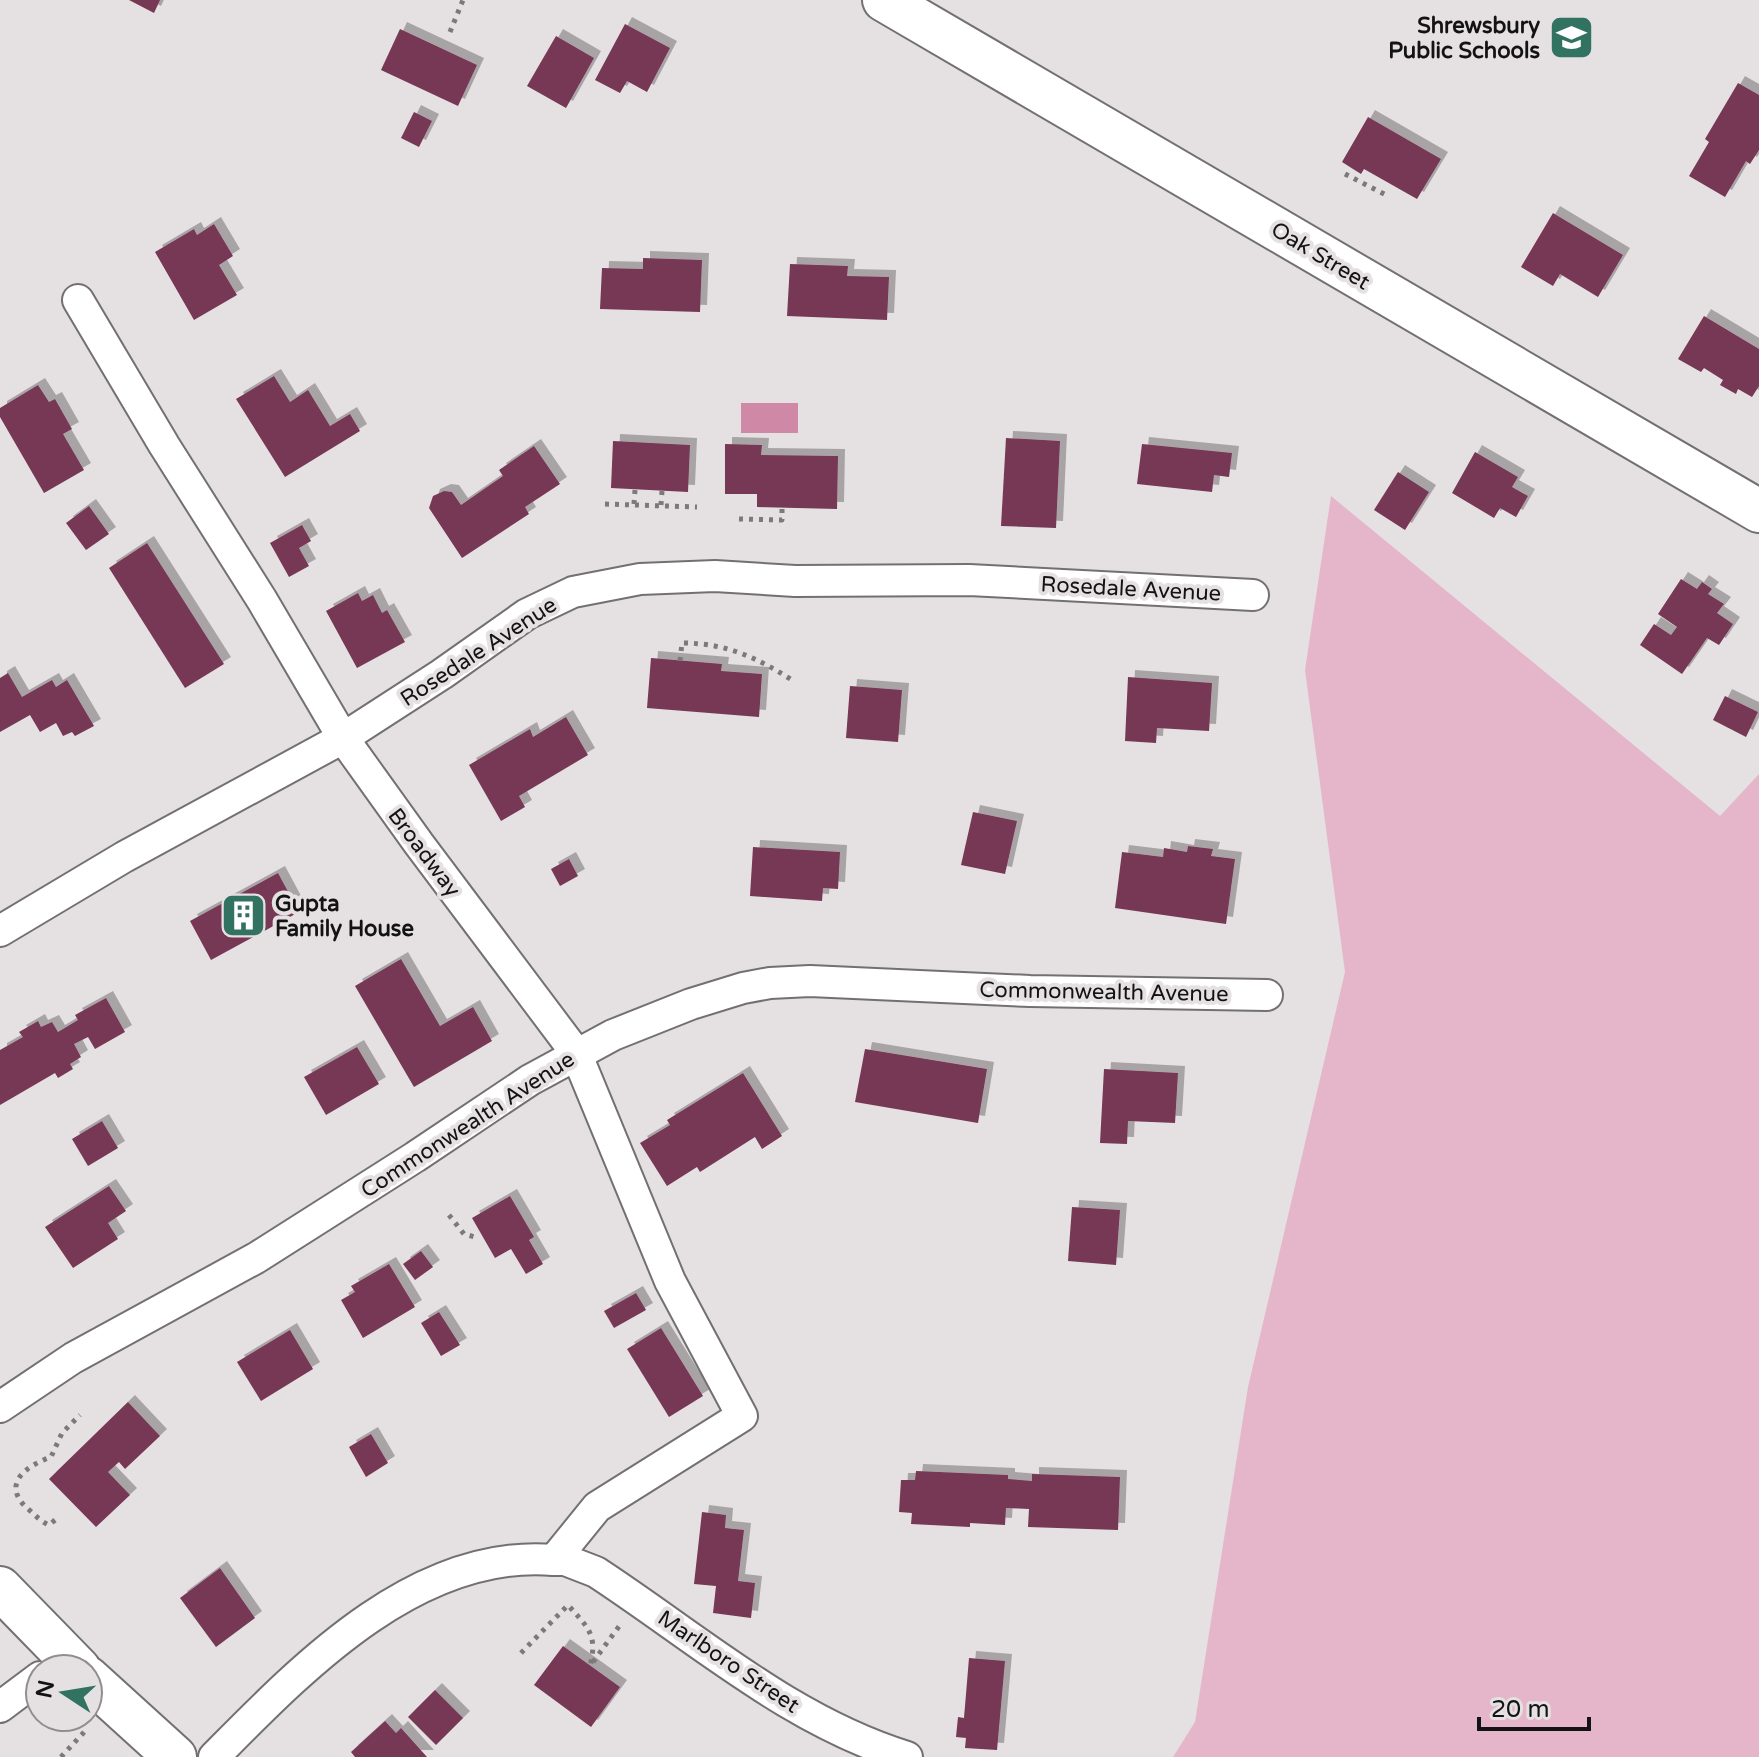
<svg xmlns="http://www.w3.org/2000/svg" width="1759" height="1757" font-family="'Varela Round',sans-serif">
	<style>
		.green { fill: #e5b6c9 }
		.water { fill: #d088a7 }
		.building { fill: #763755; filter: url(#shadow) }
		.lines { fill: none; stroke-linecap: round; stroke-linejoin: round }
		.street-casing { stroke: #737071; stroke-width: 34 }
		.secondary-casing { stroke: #737071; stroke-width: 46 }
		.path { stroke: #7c797b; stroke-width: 5; stroke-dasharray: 4 6; stroke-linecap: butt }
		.street { stroke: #fff; stroke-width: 30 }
		.secondary { stroke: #fff; stroke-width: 42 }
		.labels { text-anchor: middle; stroke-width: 8; stroke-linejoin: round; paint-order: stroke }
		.poi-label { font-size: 22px; font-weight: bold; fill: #141314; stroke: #e5e0e2; text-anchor: end }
		.street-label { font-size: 22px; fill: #141314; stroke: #e5e0e2 }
	</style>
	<defs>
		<filter id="shadow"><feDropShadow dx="7" dy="-7" stdDeviation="0" flood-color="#0004"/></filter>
	</defs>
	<rect width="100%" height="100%" fill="#e5e0e2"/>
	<path class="green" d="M1331,496l389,320 39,-42v983h-586l22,-35 53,-335 97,-415 -40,-302z"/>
	<rect class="water" x="741" y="403" width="57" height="30"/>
	<g class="building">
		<path d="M129,0h31l-6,13z"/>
		<path d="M625,24l45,24 -23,44 -20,-11 -7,12 -25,-13z"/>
		<path d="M400,29l77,36 -19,41 -77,-36z"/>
		<path d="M556,36l38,22 -28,50 -39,-22z"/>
		<path d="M1738,83l21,12v55l-9,14 -4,-3 -21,36 -36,-21 20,-34 -4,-3z"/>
		<path d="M414,112l18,9 -13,26 -18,-9z"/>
		<path d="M1368,117l73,42 -24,40 -53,-30 -3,5 -19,-12z"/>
		<path d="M1553,213l70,42 -25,42 -38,-23 -7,12 -32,-19z"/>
		<path d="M214,224l19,32 -14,9 18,30 -43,25 -39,-68 39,-23 3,6z"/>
		<path d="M643,258l59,2 -2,52 -100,-3 2,-41 41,1z"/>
		<path d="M790,264l58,2 -1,10 42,1 -2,43 -100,-4z"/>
		<path d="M1704,316l55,33v37l-7,11 -14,-8 -2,5 -16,-9 3,-5 -19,-12 -3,4 -23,-13z"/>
		<path d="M274,376l16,26 18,-12 22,36 20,-12 10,17 -75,46 -49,-78z"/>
		<path d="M38,385l11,17 6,-3 17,30 -9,5 21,36 -40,23 -44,-76v-9z"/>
		<path d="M1006,438l54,3 -4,87 -55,-2z"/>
		<path d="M613,441l77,4 -2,47 -77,-4z"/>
		<path d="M725,444l37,1 -1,10 77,1 -1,53 -80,-2v-13h-32z"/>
		<path d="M1142,444l90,9 -3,24 -15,-2 -2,17 -75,-8z"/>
		<path d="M534,446l26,38 -35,23 4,7 -67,44 -33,-50 4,-12 11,-5 8,1 9,13 42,-29 -4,-6z"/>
		<path d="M1475,452l43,25 -6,10 16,9 -12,21 -16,-9 -6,10 -42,-25z"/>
		<path d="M1398,472l31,20 -24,38 -31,-20z"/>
		<path d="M89,506l20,28 -23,16 -20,-27z"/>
		<path d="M302,525l9,16 -12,7 10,18 -20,11 -19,-34z"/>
		<path d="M147,543l77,121 -39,24 -76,-120z"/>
		<path d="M1681,579l16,10 5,-7 10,7 -4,5 16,10 -7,9 16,11 -14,21 -12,-7 -25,36 -42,-29 14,-21 17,11 6,-8 -19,-13z"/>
		<path d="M358,593l4,8 11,-6 9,18 5,-3 18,32 -48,26 -31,-57z"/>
		<path d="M651,658l71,6 -1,7 41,3 -3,43 -112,-9z"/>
		<path d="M8,673l14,24 30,-17 4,7 11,-7 27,46 -19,10 -3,-4 -9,4 -7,-13 -16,9 -10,-17 -30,17v-54z"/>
		<path d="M1128,677l84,6 -3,48 -52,-3 -1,15 -31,-2z"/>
		<path d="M850,686l52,4 -4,52 -52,-4z"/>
		<path d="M1725,696l33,16 -12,25 -33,-17z"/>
		<path d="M566,717l22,38 -69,41 6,11 -24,14 -32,-56 61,-36 3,8z"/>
		<path d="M973,812l44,9 -12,53 -44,-9z"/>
		<path d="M1188,846l25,3 -2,7 24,3 -9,65 -111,-16 7,-56 41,5 1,-9 23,4z"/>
		<path d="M753,847l87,5 -2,37 -15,-1 -1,13 -72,-5z"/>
		<path d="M569,859l9,17 -18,10 -9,-17z"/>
		<path d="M278,873l21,39 -88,48 -21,-39z"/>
		<path d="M401,959l39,67 33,-19 19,34 -78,46 -59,-101z"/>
		<path d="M106,998l19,34 -30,17 -7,-12 -14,7 7,13 -11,7 3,5 -15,9 -3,-5 -55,32v-55l23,-13 -4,-5 19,-11 3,6 11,-5 6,10 20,-12 -3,-5z"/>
		<path d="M357,1047l22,37 -53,31 -22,-38z"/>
		<path d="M865,1049l122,20 -9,54 -123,-21z"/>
		<path d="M1104,1069l74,4 -3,50 -47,-2 -1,23 -27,-1z"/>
		<path d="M743,1073l39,63 -20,13 -7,-12 -55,35 -3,-5 -30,19 -27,-43 30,-18 -3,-5z"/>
		<path d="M102,1121l16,27 -30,18 -16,-27z"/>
		<path d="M109,1186l17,25 -18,12 10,16 -45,29 -28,-41z"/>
		<path d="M510,1196l24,41 -5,3 14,24 -17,10 -15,-25 -16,9 -23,-40z"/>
		<path d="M1072,1207l48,3 -4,55 -48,-4z"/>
		<path d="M421,1251l12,16 -18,13 -12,-16z"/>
		<path d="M389,1264l26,43 -52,31 -22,-38 14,-8 -4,-6z"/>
		<path d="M636,1293l10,17 -32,18 -10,-17z"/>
		<path d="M439,1312l21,33 -19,11 -20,-33z"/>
		<path d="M661,1328l42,68 -34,21 -42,-68z"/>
		<path d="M290,1330l23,39 -52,32 -24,-39z"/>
		<path d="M128,1402l32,34 -35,33 -6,-7 -11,10 22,23 -34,32 -47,-48z"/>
		<path d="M371,1434l17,29 -22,14 -17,-30z"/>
		<path d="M916,1471l92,4v4l24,2v-7l88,3 -2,53 -90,-3 1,-18 -23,-1 -1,17 -35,-2v4l-59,-3 1,-11 -13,-1 2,-32h14z"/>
		<path d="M702,1512l24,3 -1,13 19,2 -6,51 17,2 -4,35 -38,-5 3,-27 -22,-2z"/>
		<path d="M220,1568l35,50 -39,29 -36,-49z"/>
		<path d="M563,1646l57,41 -29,40 -57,-42z"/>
		<path d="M969,1658l36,3 -8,89 -32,-2 1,-10 -10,-1 2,-20 6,1z"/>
		<path d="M435,1690l28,28 -27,27 -28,-28z"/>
		<path d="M385,1721l11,12 5,-5 26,29h-72l-4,-5z"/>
	</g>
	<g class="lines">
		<defs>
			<g id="street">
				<path d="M78,300l86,145 98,155 81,138 76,106 157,209 94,228 72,135 -145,91 -43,53c-137,-12 -252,108 -340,197"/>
				<path d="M0,931l124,-74 219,-119 99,-64 85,-60 46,-22 67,-13 75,-3 80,5 174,-1 284,15"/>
				<path d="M0,1407l73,-49 183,-100 159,-101 115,-77 83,-45 78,-31 52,-16 27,-5 40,-2 220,10 237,4"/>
				<path d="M554,1560h11l31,12c101,66 194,149 311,185"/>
				<path d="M0,1707l40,-30"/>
			</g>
			<g id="secondary">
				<path d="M884,0l875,511"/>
				<path d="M0,1588l79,81"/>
				<path d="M88,1678l87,79"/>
			</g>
		</defs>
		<use href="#street" class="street-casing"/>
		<use href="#secondary" class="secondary-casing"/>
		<g class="path">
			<path d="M450,32l13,-32"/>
			<path d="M1345,174l43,22"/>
			<path d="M605,504l92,3"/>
			<path d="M634,504l1,-14"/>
			<path d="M661,505l1,-14"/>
			<path d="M739,519l43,1v-13"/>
			<path d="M680,661l2,-18c43,0 74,14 110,37"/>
			<path d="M449,1215l15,19 11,3"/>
			<path d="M55,1520l-6,5c-9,-4 -14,-10 -21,-16 -28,-25 -2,-43 23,-52l11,-24 18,-18"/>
			<path d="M521,1653l47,-48c20,23 30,29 22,61"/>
			<path d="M593,1662l27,-37"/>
			<path d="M61,1757l26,-28"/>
		</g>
		<use href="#street" class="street"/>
		<use href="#secondary" class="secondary"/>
	</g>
	<defs>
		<symbol id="school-square" viewBox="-11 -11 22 22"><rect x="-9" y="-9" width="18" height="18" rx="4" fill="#327260" stroke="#e5e0e2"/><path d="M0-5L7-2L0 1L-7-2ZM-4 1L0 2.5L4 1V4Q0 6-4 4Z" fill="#fff"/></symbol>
		<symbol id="building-square" viewBox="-11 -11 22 22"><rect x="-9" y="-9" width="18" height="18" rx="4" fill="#327260" stroke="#e5e0e2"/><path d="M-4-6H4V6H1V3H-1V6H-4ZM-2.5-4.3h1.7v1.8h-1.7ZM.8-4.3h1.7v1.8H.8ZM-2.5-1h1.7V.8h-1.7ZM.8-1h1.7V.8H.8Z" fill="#fff"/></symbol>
	</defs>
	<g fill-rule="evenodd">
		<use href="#school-square" x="1546" y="12" width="51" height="51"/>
		<use href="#building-square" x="218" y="890" width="51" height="51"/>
	</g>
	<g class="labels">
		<g class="poi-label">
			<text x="1540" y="33">Shrewsbury<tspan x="1540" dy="25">Public Schools</tspan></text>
			<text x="275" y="911" text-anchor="start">Gupta<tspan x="275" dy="25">Family House</tspan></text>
		</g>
		<g class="street-label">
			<text transform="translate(1321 255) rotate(31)" y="8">Oak Street</text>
			<text transform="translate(1131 588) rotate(3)" y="8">Rosedale Avenue</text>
			<text transform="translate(478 651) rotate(-33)" y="8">Rosedale Avenue</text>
			<text transform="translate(425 852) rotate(53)" y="8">Broadway</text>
			<text transform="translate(1104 991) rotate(1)" y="8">Commonwealth Avenue</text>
			<text transform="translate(467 1124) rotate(-33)" y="8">Commonwealth Avenue</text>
			<text transform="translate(729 1661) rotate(34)" y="8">Marlboro Street</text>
		</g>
	</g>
	<g transform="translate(64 1693) rotate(282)"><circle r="38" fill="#e5e0e2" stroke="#918e90" stroke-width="2"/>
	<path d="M0-6L14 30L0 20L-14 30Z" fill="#327260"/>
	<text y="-12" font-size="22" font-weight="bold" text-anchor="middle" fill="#141314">N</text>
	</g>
	<path d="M1479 1717v12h110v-12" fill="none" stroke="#141314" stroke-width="4"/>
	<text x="1491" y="1717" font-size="24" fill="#141314" stroke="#e5e0e2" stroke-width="6" paint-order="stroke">20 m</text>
</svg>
